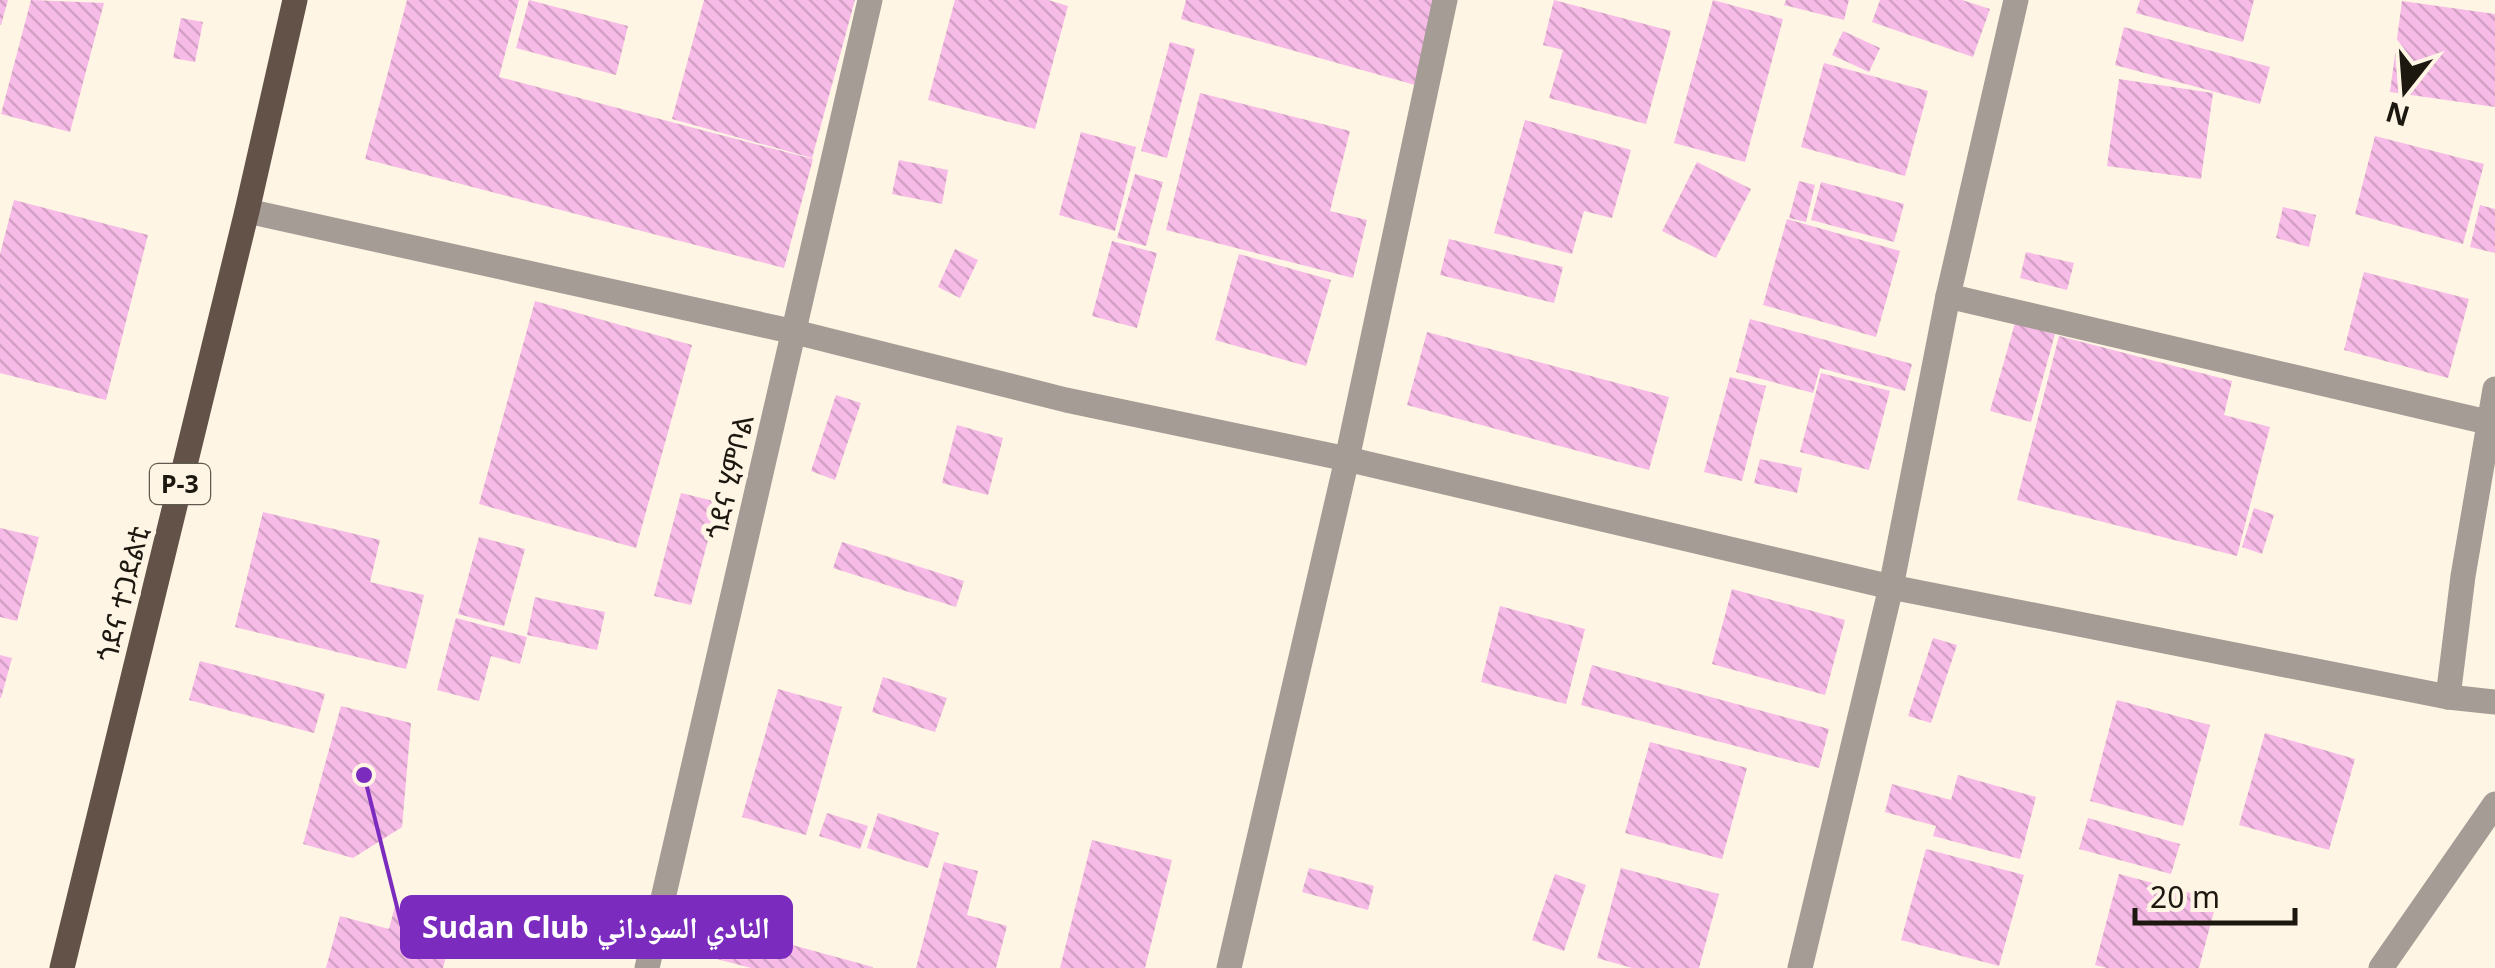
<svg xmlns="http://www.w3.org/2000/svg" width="2495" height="968" font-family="'Noto Sans','Noto Naskh Arabic','Noto Sans Ethiopic',sans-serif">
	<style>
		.building { fill: url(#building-back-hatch) }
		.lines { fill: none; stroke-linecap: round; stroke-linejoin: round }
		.minor { stroke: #a59c95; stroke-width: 25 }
		.primary { stroke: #625247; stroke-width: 25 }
		.labels { text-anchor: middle; stroke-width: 10; stroke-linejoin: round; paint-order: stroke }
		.shield { fill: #fff5e4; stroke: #605a50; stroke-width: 2.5 }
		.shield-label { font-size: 25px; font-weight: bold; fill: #1c1810 }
		.street-label { font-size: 28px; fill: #1c1810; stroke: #fff5e4 }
		.leader { fill: none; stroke: #7b2cbf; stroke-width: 4 }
		.callout-dot { fill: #7b2cbf; stroke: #fff5e4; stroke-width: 4 }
		.callout { fill: #7b2cbf; stroke: #7b2cbf; stroke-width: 4 }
		.callout-label { font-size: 30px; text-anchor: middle; font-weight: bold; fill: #fff }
	</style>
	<defs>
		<pattern id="building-back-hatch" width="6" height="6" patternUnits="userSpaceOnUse" patternTransform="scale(2.5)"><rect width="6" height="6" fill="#f7bbe7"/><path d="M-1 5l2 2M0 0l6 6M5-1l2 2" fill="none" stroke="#d3a0c5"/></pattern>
	</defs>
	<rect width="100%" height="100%" fill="#fff5e4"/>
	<g class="building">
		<path d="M0,0h8l-7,25h-1z"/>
		<path d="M31,0l73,3 -34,129 -69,-18z"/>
		<path d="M407,0h112l-20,77 314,82 -29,109 -419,-109z"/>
		<path d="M529,0l99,26 -12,49 -100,-27z"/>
		<path d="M704,0h151l-43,158 -140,-39z"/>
		<path d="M955,0h93l20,6 -33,123 -107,-29z"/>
		<path d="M1186,0h253l-24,85 -234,-66z"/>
		<path d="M1554,0l117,31 -25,93 -97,-26 14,-48 -20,-5z"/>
		<path d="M1713,0l70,19 -38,143 -71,-19z"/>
		<path d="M1786,0h63l-5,20 -60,-15z"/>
		<path d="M1880,0h82l28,9 -17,48 -101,-35z"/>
		<path d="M2140,0h114l-11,42 -107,-29z"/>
		<path d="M2402,1l93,13v93l-105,-15z"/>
		<path d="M181,18l22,4 -8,40 -22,-4z"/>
		<path d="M2124,27l146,40 -10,37 -145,-39z"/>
		<path d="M1843,31l37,17 -11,24 -37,-17z"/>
		<path d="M1170,42l25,7 -28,109 -26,-7z"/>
		<path d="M1824,63l104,28 -23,85 -104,-29z"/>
		<path d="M2119,79l94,14 -12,86 -94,-13z"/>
		<path d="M1200,93l150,38 -20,80 37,9 -14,58 -187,-48z"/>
		<path d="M1525,120l106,30 -19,68 -28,-7 -12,43 -78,-21z"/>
		<path d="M1081,132l55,15 -21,84 -56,-16z"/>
		<path d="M2375,136l109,28 -21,80 -108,-30z"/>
		<path d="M899,160l49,10 -6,34 -50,-10z"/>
		<path d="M1697,162l54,27 -35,69 -54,-27z"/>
		<path d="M1135,174l28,8 -17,64 -29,-8z"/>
		<path d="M1799,181l16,4 -9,37 -17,-4z"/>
		<path d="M1821,182l83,22 -10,38 -83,-22z"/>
		<path d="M14,200l134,35 -42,165 -106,-27v-119z"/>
		<path d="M2480,205l15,4v44l-25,-6z"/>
		<path d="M2283,207l33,8 -7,32 -33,-9z"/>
		<path d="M1787,219l113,32 -24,86 -113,-32z"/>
		<path d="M1449,239l114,28 -9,36 -114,-28z"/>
		<path d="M1112,241l45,12 -20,75 -45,-12z"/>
		<path d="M955,249l23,11 -18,38 -22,-11z"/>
		<path d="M2026,252l48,11 -7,27 -47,-12z"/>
		<path d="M1239,254l92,26 -25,86 -91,-26z"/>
		<path d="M2364,272l105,27 -21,79 -104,-28z"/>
		<path d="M535,301l157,44 -56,203 -157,-44z"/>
		<path d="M1750,319l162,45 -7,27 -85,-23 -7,25 -77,-21z"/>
		<path d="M2015,323l40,11 -24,88 -41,-11z"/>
		<path d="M1427,332l242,65 -20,73 -242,-65z"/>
		<path d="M2059,336l173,45 -8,34 46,12 -33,129 -220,-56z"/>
		<path d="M1821,373l69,18 -21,79 -69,-18z"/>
		<path d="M1730,377l36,9 -24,95 -38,-9z"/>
		<path d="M836,395l25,8 -26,77 -24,-9z"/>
		<path d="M957,425l46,13 -15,57 -46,-12z"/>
		<path d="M1760,459l42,9 -5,25 -43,-10z"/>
		<path d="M681,493l37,9 -27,103 -37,-9z"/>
		<path d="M2254,508l20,7 -12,39 -20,-7z"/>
		<path d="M263,512l117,28 -10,42 54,13 -18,74 -171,-42z"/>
		<path d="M0,528l39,9 -22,84 -17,-4z"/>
		<path d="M479,537l46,12 -21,77 -46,-12z"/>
		<path d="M842,542l122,39 -8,26 -123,-39z"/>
		<path d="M1732,589l113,31 -20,75 -113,-31z"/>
		<path d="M535,597l70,15 -8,38 -70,-15z"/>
		<path d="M1500,606l85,23 -19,75 -85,-22z"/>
		<path d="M456,618l71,19 -7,27 -29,-8 -12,45 -42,-11z"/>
		<path d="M1933,638l24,7 -26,78 -23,-7z"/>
		<path d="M0,655l12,3 -11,40h-1z"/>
		<path d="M200,661l125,33 -11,39 -125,-33z"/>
		<path d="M1592,665l237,64 -10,39 -238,-63z"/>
		<path d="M883,677l64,21 -12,34 -63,-20z"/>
		<path d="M778,689l64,18 -36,128 -64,-18z"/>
		<path d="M2117,700l93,25 -27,101 -93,-25z"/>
		<path d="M341,706l70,17 -9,104 -49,31 -50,-14z"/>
		<path d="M2265,733l90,26 -26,91 -90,-25z"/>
		<path d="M1650,742l97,26 -25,91 -97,-26z"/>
		<path d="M1958,775l78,22 -16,62 -87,-23 3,-10 -51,-14 7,-28 59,16z"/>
		<path d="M827,813l41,13 -8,23 -41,-13z"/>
		<path d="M878,813l61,20 -11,35 -61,-20z"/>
		<path d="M2088,818l92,26 -9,30 -92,-25z"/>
		<path d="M1092,840l80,20 -27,108h-85z"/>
		<path d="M1926,849l98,26 -25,91 -98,-26z"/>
		<path d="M944,862l34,9 -11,44 40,11 -11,42h-80z"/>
		<path d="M1309,868l65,18 -6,24 -66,-18z"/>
		<path d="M1621,868l98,26 -20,74h-67l-35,-10z"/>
		<path d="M1555,874l31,11 -22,66 -32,-11z"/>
		<path d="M2119,874l98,26 -18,68h-92l-12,-3z"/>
		<path d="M395,906l60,15 -12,47h-117l14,-52 49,13z"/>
		<path d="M722,926l151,41v1h-122l-38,-10z"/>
	</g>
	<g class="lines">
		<g class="minor">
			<path d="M247,211l548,121 271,68 281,59 544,128 557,110 47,5"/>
			<path d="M1948,296l539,126"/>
			<path d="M2448,697l15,-121 32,-187"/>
			<path d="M647,968l223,-968"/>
			<path d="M1229,968l118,-509 98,-459"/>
			<path d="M1800,968l91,-381 57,-291 68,-296"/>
			<path d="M2381,968l114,-164"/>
		</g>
		<path class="primary" d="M62,968l185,-757 48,-211"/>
	</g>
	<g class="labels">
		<rect class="shield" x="150" y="464" width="60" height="40" rx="8"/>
		<g class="shield-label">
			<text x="180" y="493">P-3</text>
		</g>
		<g class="street-label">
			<text transform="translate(730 477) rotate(-77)" y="10">ጎደና ሂምቦል</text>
			<text transform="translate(123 594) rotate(-76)" y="10">ጎደና ተጋደልቲ</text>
		</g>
	</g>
	<path class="leader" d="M364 775L402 927"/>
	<circle class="callout-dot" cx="364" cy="775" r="10"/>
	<rect class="callout" x="402" y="897" width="389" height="60" rx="10"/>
	<g class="callout-label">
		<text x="596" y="938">Sudan Club النادي السوداني</text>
	</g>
	<g transform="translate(2405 90) rotate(197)" stroke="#fff5e4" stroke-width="8" paint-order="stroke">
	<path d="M0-8L18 38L0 25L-18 38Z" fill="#1c1810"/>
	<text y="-15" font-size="28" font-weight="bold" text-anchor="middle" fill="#1c1810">N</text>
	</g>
	<path d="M2135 908v15h160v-15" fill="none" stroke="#1c1810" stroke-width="5"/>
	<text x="2150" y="908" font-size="30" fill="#1c1810" stroke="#fff5e4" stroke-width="8" paint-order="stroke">20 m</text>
</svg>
